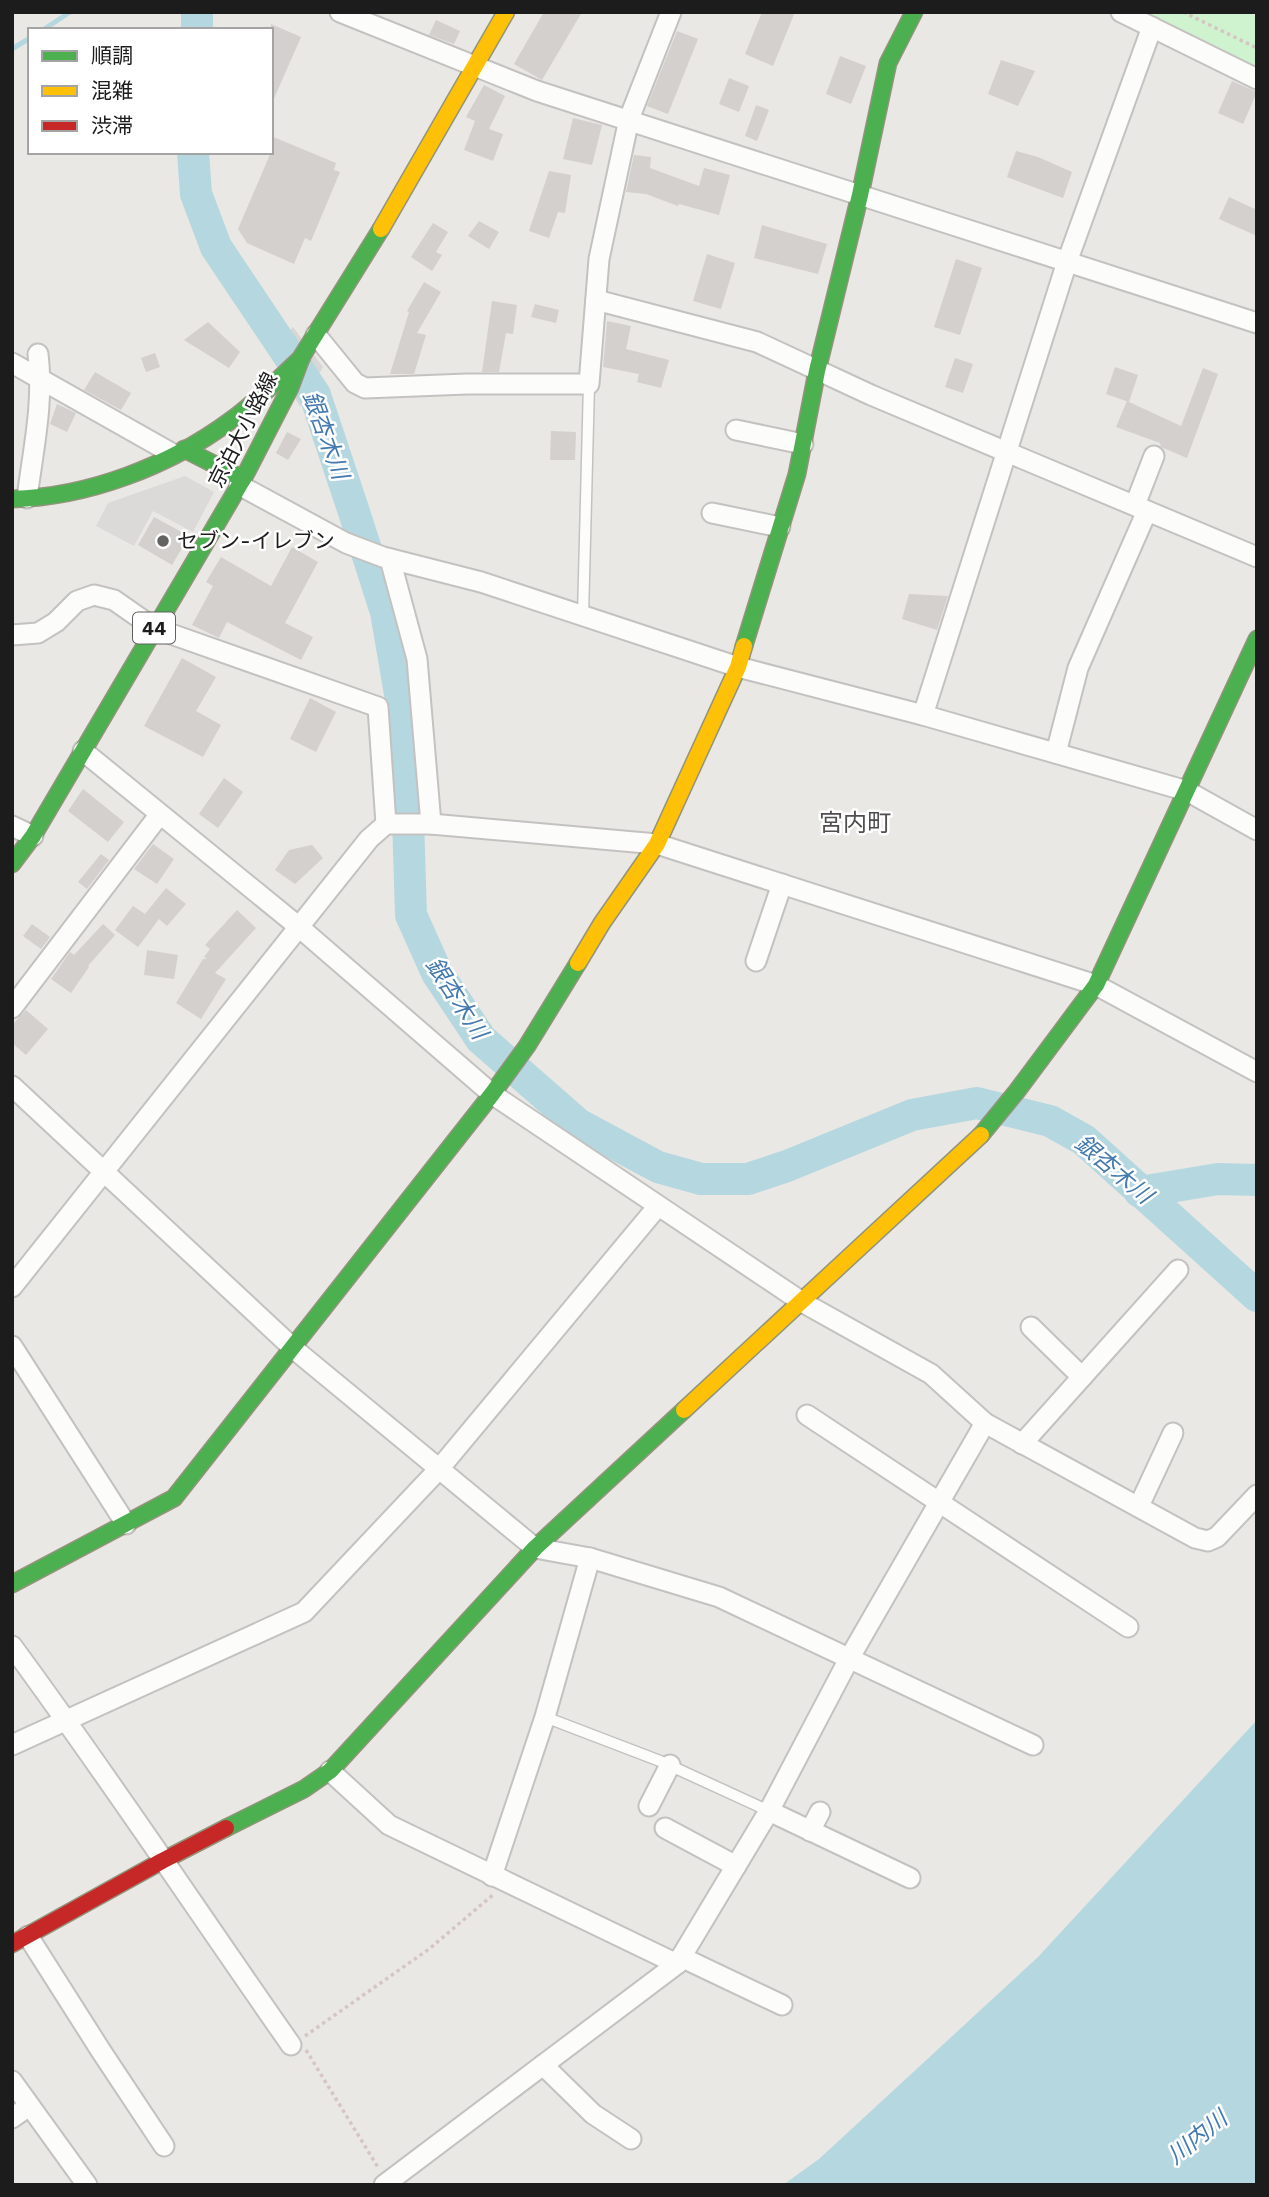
<svg xmlns="http://www.w3.org/2000/svg" width="1269" height="2197" font-family="'Work Sans','Noto Sans JP',sans-serif">
	<style>
		.park { fill: #cff3cf }
		.parking { fill: #dbdad8 }
		.water { fill: #b5d7e0 }
		.pier { fill: #d7d7d5 }
		.lines { fill: none; stroke-linecap: round; stroke-linejoin: round }
		.stream { stroke: #b5d7e0; stroke-width: 5 }
		.river { stroke: #b5d7e0; stroke-width: 32 }
		.building { fill: #d3d0cd }
		.lane-casing { stroke: #c3c2c0; stroke-width: 13 }
		.street-casing { stroke: #c3c2c0; stroke-width: 23 }
		.fast-casing { stroke: #93947c; stroke-width: 19 }
		.slow-casing { stroke: #93947c; stroke-width: 19 }
		.jam-casing { stroke: #93947c; stroke-width: 19 }
		.path { stroke: #d6c6c3; stroke-width: 3.5; stroke-dasharray: 3.5 3.5; stroke-linecap: butt }
		.lane { stroke: #fcfcfb; stroke-width: 10 }
		.street { stroke: #fcfcfb; stroke-width: 19 }
		.fast { stroke: #4caf50; stroke-width: 16 }
		.slow { stroke: #ffc107; stroke-width: 16 }
		.jam { stroke: #c62828; stroke-width: 16 }
		.poi-dot { fill: #646362; stroke: #fff; stroke-width: 2.5 }
		.labels { text-anchor: middle; stroke-width: 5; stroke-linejoin: round; paint-order: stroke }
		.shield { fill: #fff; stroke: #606060; stroke-width: 2 }
		.shield-label { font-size: 19px; font-weight: bold; fill: #1c1c1c }
		.street-label { font-size: 21px; fill: #1c1c1c; stroke: #fff }
		.poi-label { font-size: 21px; fill: #1c1c1c; stroke: #fff; text-anchor: start }
		.water-label { font-size: 23px; font-style: italic; fill: #447aaf; stroke: #fff }
		.quarter-label { font-size: 24px; fill: #4f4f4f; stroke: #fff }
	</style>
	<rect width="100%" height="100%" fill="#eae8e4"/>
	<path class="park" d="M1135,12h112l10,5v55z"/>
	<path class="parking" d="M185,476l29,16 -21,40 -40,-21 -19,35 -38,-20 12,-23z"/>
	<path class="water" d="M1257,1720v465h-474l36,-26 219,-202z"/>
	<path class="pier" d="M293,327l30,40 -23,40 -30,-54z"/>
	<g class="lines">
		<g class="stream">
			<path d="M43,30l27,-18"/>
			<path d="M12,49l18,-11"/>
		</g>
		<g class="river">
			<path d="M197,30v-18"/>
			<path d="M193,152l3,42 20,53 99,148 38,114 33,103 19,111 6,192 26,58 44,66 97,85 80,43 43,12h47l39,-13 125,-51 65,-12 73,18 34,19 173,156"/>
			<path d="M1140,1192l78,-13 39,1"/>
		</g>
	</g>
	<g class="building">
		<path d="M544,12h38l-40,68 -28,-16z"/>
		<path d="M762,12h33l-22,54 -28,-12z"/>
		<path d="M436,20l24,11 -6,13 -25,-9z"/>
		<path d="M271,24l30,13 -29,66h-1z"/>
		<path d="M677,31l21,8 -30,75 -21,-8z"/>
		<path d="M840,56l26,10 -15,38 -25,-10z"/>
		<path d="M1001,60l34,11 -17,35 -30,-12z"/>
		<path d="M729,78l20,8 -10,26 -20,-8z"/>
		<path d="M1232,81l25,11 -14,32 -25,-11z"/>
		<path d="M484,85l21,11 -16,33 14,5 -10,27 -29,-11 11,-29 -9,-4z"/>
		<path d="M756,105l13,5 -12,31 -12,-5z"/>
		<path d="M573,118l29,7 -10,40 -29,-6z"/>
		<path d="M271,136l65,27 -2,7 6,2 -29,69 -6,-3 -11,26 -47,-21 -9,-14 33,-77z"/>
		<path d="M1016,151l22,6 34,15 -9,26 -56,-21z"/>
		<path d="M634,155l17,2 -1,11 49,18 5,-18 26,7 -11,40 -40,-11 -1,2 -32,-12 -20,-2z"/>
		<path d="M549,171l22,4 -6,38 -7,-1 -9,26 -20,-7z"/>
		<path d="M1229,197l28,13v26l-38,-17z"/>
		<path d="M479,221l20,11 -10,17 -21,-13z"/>
		<path d="M433,223l15,9 -12,20 6,3 -10,16 -21,-14z"/>
		<path d="M762,225l65,19 -9,30 -64,-16z"/>
		<path d="M707,254l28,9 -14,46 -28,-8z"/>
		<path d="M956,259l26,9 -22,67 -26,-8z"/>
		<path d="M424,282l17,10 -24,41 9,2 -12,39h-24l19,-62 -2,-1z"/>
		<path d="M492,301l25,4 -4,29 -7,-1 -7,39h-17z"/>
		<path d="M535,304l24,6 -3,13 -25,-6z"/>
		<path d="M607,321l24,5 -5,23 43,11 -8,28 -24,-6 2,-8 -36,-7z"/>
		<path d="M208,322l32,30 -11,16 -45,-28z"/>
		<path d="M155,353l5,14 -14,5 -5,-14z"/>
		<path d="M955,358l18,6 -10,29 -18,-6z"/>
		<path d="M1115,367l23,8 -9,27 -23,-8z"/>
		<path d="M1203,368l15,6 -31,84 -26,-11 -1,-4 -44,-16 11,-26 54,25z"/>
		<path d="M95,372l36,21 -10,17 -37,-20z"/>
		<path d="M57,404l19,9 -9,19 -17,-8z"/>
		<path d="M551,431l25,1 -1,28h-25z"/>
		<path d="M287,432l14,7 -13,21 -12,-7z"/>
		<path d="M154,517l35,19 -17,29 -34,-20z"/>
		<path d="M292,547l26,15 -33,61 28,14 -12,23 -74,-38 -8,16 -27,-13 21,-39 -7,-4 15,-25 50,29z"/>
		<path d="M909,594l39,2 -11,34 -35,-11z"/>
		<path d="M182,658l34,19 -20,34 25,14 -18,32 -59,-31z"/>
		<path d="M310,698l26,14 -20,40 -26,-13z"/>
		<path d="M224,778l19,14 -25,36 -19,-14z"/>
		<path d="M83,789l41,33 -16,20 -40,-31z"/>
		<path d="M153,844l21,15 -17,25 -23,-15z"/>
		<path d="M312,845l11,13 -28,26 -20,-14 14,-20z"/>
		<path d="M101,854l8,6 -22,29 -9,-7z"/>
		<path d="M166,888l20,16 -19,22 -8,-7 -21,28 -23,-17 18,-24 12,8z"/>
		<path d="M237,910l19,18 -41,45 11,6 -25,40 -25,-16 27,-44h4l-3,-2 6,-8 -5,-4z"/>
		<path d="M32,924l18,13 -9,12 -18,-13z"/>
		<path d="M103,924l12,11 -27,31 1,1 -18,26 -20,-14 19,-27 4,3z"/>
		<path d="M147,950l31,5 -4,24 -30,-4z"/>
		<path d="M26,1010l22,19 -22,26 -14,-12v-18z"/>
	</g>
	<g class="lines">
		<defs>
			<g id="lane">
				<path d="M583,616l6,-232"/>
				<path d="M545,1717l115,44 109,50"/>
			</g>
			<g id="street">
				<path d="M340,12l197,79 720,232"/>
				<path d="M1121,12l136,67"/>
				<path d="M596,300l161,42 114,53 386,162"/>
				<path d="M316,335l39,48 10,5 102,-4h122l10,-125 30,-140 42,-107"/>
				<path d="M12,363l161,91"/>
				<path d="M736,430l67,14"/>
				<path d="M239,485l107,58 37,14 98,25 257,85 185,48 264,76 70,39"/>
				<path d="M27,498c6,-48 17,-95 11,-144"/>
				<path d="M1135,505l19,-49"/>
				<path d="M712,513l68,14"/>
				<path d="M390,559l27,100 14,165"/>
				<path d="M12,635l26,-2 18,-11 21,-21 17,-6 20,5 40,28 224,79 8,117"/>
				<path d="M923,715l144,-453 85,-235"/>
				<path d="M83,751l216,176 193,167 310,208 129,72 54,49 210,115 13,3 9,-4 40,-42"/>
				<path d="M1056,753l22,-85 69,-157"/>
				<path d="M12,826l21,10"/>
				<path d="M756,961l26,-77"/>
				<path d="M12,1008l148,-194"/>
				<path d="M12,1086l282,263 241,199 55,10 129,39 314,148"/>
				<path d="M12,1287l357,-448 17,-15h45l226,20 439,141 161,87"/>
				<path d="M1031,1327l51,50"/>
				<path d="M12,1346l114,178"/>
				<path d="M807,1415l321,212"/>
				<path d="M1022,1444l156,-174"/>
				<path d="M1139,1506l34,-73"/>
				<path d="M12,1646c96,130 186,266 279,399"/>
				<path d="M12,1745l292,-133 135,-143 219,-263"/>
				<path d="M330,1771l59,54 288,139"/>
				<path d="M649,1806l21,-41"/>
				<path d="M769,1811l141,67"/>
				<path d="M665,1828l71,38"/>
				<path d="M810,1831l10,-19"/>
				<path d="M492,1876l53,-159 45,-159"/>
				<path d="M28,1936l73,115 63,95"/>
				<path d="M681,1957l101,48"/>
				<path d="M543,2065l50,49 38,25"/>
				<path d="M12,2081l75,104"/>
				<path d="M12,2118l17,-12"/>
				<path d="M384,2185l293,-221 92,-153 81,-154 135,-234"/>
			</g>
			<g id="fast">
				<path d="M184,449l59,30"/>
				<path d="M12,499c76,-2 157,-33 218,-78 26,-19 49,-42 72,-64"/>
				<path d="M744,646l53,-172 20,-103 43,-176 28,-132 26,-51"/>
				<path d="M12,864l21,-28 210,-357 47,-91 12,-32 79,-127"/>
				<path d="M981,1135l36,-44 79,-106 161,-346"/>
				<path d="M12,1584l162,-86 318,-404 35,-48 51,-83"/>
				<path d="M226,1828l78,-39 26,-18 205,-223 149,-138"/>
			</g>
			<g id="slow">
				<path d="M381,229l125,-217"/>
				<path d="M578,963l24,-40 55,-79 81,-177 6,-21"/>
				<path d="M684,1410l297,-275"/>
			</g>
			<path id="jam" d="M12,1944l150,-83 64,-33"/>
		</defs>
		<use href="#lane" class="lane-casing"/>
		<use href="#street" class="street-casing"/>
		<use href="#fast" class="fast-casing"/>
		<use href="#slow" class="slow-casing"/>
		<use href="#jam" class="jam-casing"/>
		<g class="path">
			<path d="M1183,12l74,36"/>
			<path d="M305,2036l124,-87 65,-55"/>
			<path d="M306,2050l73,119"/>
		</g>
		<use href="#lane" class="lane"/>
		<use href="#street" class="street"/>
		<use href="#fast" class="fast"/>
		<use href="#slow" class="slow"/>
		<use href="#jam" class="jam"/>
	</g>
	<circle class="poi-dot" cx="163" cy="541" r="7"/>
	<g class="labels">
		<rect class="shield" x="133" y="612.5" width="42" height="31" rx="5"/>
		<g class="shield-label">
			<text x="154" y="635">44</text>
		</g>
		<g class="street-label">
			<text transform="translate(243 430) rotate(-63)" y="7">京泊大小路線</text>
		</g>
		<g class="poi-label">
			<text x="177" y="548">セブン-イレブン</text>
		</g>
		<g class="water-label">
			<text transform="translate(326 435) rotate(70)" y="8">銀杏木川</text>
			<text transform="translate(457 998) rotate(57)" y="8">銀杏木川</text>
			<text transform="translate(1114 1169) rotate(40)" y="8">銀杏木川</text>
			<text transform="translate(1197 2137) rotate(-39)" y="8">川内川</text>
		</g>
		<g class="quarter-label">
			<text x="855" y="831">宮内町</text>
		</g>
	</g>
	<rect width="1269" height="2197" fill="none" stroke="#1c1c1c" stroke-width="28"/>
	<rect x="28" y="28" width="245" height="126" fill="#ffffff" stroke="#a4a4a4" stroke-width="2"/>
	<rect x="42" y="51" width="35" height="10" fill="#4caf50" stroke="#a4a4a4" stroke-width="2"/>
	<text x="91" y="63" font-size="21" fill="#1c1c1c">順調</text>
	<rect x="42" y="86" width="35" height="10" fill="#ffc107" stroke="#a4a4a4" stroke-width="2"/>
	<text x="91" y="98" font-size="21" fill="#1c1c1c">混雑</text>
	<rect x="42" y="121" width="35" height="10" fill="#c62828" stroke="#a4a4a4" stroke-width="2"/>
	<text x="91" y="133" font-size="21" fill="#1c1c1c">渋滞</text>
</svg>
